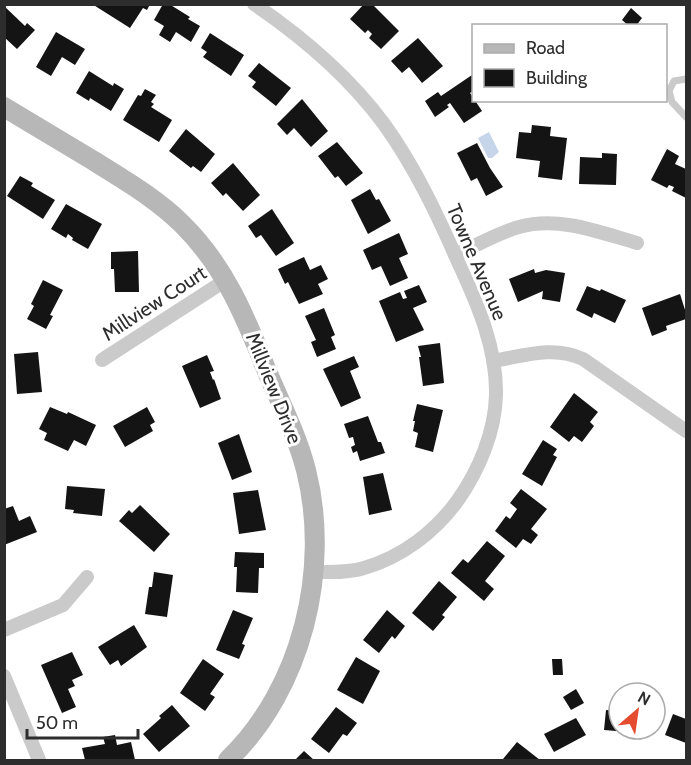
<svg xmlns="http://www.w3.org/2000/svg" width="691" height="765" font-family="Cabin,sans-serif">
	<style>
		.water { fill: #c7d5eb }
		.building { fill: #141414 }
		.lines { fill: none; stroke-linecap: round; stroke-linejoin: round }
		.lane { stroke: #cacaca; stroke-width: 7 }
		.street { stroke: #cacaca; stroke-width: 14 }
		.secondary { stroke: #b7b7b7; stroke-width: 20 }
		.labels { text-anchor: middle; stroke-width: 6; stroke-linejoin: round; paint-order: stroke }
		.street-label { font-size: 20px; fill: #2d2d2d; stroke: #fff }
	</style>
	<rect width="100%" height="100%" fill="#fff"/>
	<path class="water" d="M489,132l10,20 -7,6h-4l-10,-20z"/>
	<g class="building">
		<path d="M92,4h58l-3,6 -4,-2 -13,20z"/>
		<path d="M163,4h6l21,13 -2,2 12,7 -9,16 -15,-10 -6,10 -11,-7 5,-9 -10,-6z"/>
		<path d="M364,4h8l27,27 -18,18 -12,-11 3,-4 -4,-4 -3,3 -15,-14z"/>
		<path d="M4,6l21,20 2,-3 8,7 -18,19 -13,-12z"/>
		<path d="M631,8l11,10 -6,8h-7l-7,-6z"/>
		<path d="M56,32l29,17 -10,16 -13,-8 -11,19 -15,-9z"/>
		<path d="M210,33l34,22 -13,21 -28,-19 4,-5 -6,-4z"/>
		<path d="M418,38l25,28 -21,17 -13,-16 -7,6 -11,-12z"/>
		<path d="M259,63l32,25 -15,18 -24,-19 4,-5 -8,-6z"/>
		<path d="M89,71l24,15 1,-3 10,6 -13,22 -21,-13 -1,3 -13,-8z"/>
		<path d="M472,75l2,3v12l-4,3 12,18 -18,12 -14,-20 -3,2 2,2 -14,10 -10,-16 13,-9 3,4z"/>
		<path d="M145,89l11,6 -5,7 3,2 -3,3 21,13 -13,22 -36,-22 15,-25 3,1z"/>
		<path d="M302,99l26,32 -17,16 -17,-19 -7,7 -10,-11z"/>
		<path d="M532,125l19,2 -1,9 17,2 -5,42 -24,-3 2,-16 -24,-3 3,-26 12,1z"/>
		<path d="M186,129l29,25 -14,18 -8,-6 -2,2 -22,-17z"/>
		<path d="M337,142l26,31 -17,13 -8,-10 -3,2 -17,-22z"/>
		<path d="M477,143l13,25 13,19 -17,9 -9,-18 -6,3 -14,-28z"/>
		<path d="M667,149l12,7 -4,8 11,5v29l-14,-7 2,-4 -5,-2 -2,3 -16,-8z"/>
		<path d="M602,153l15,1 -1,31 -37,-1 1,-27 22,1z"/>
		<path d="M233,163l27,32 -17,16 -17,-18 -3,3 -12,-13z"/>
		<path d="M20,176l13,7 -2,3 24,14 -12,19 -36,-23z"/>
		<path d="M370,189l6,11 3,-1 12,22 -23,13 -17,-34z"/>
		<path d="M66,204l36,20 -14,25 -16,-9 1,-2 -5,-4 -2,4 -15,-9z"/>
		<path d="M272,209l22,34 -18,13 -15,-21 -5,3 -8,-12z"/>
		<path d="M399,233l9,21 -9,4 9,20 -18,8 -9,-20 -9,4 -9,-20z"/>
		<path d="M138,251l1,41h-24l-1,-23h-3v-17z"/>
		<path d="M304,257l6,13 11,-5 7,14 -10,5 5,10 -24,10 -11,-22 -3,2 -7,-15z"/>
		<path d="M534,269l1,4 11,-3 19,3 -5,29 -18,-3 1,-8 -25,11 -9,-23z"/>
		<path d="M43,280l20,10 -13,25 3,1 -7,13 -19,-10 7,-13 -3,-2z"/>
		<path d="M419,285l8,17 -14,6 11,22 -28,12 -17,-41 21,-9 3,7 4,-1 -3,-7z"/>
		<path d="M587,286l13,5 1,-2 25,11 -11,23 -21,-10 -2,5 -16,-8z"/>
		<path d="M680,294l6,19v6l-20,7 1,4 -15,6 -10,-28z"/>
		<path d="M324,308l11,27 -4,2 5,12 -19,8 -6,-15 5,-2 -11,-24z"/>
		<path d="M440,343l4,40 -21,3 -4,-29h2l-3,-11z"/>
		<path d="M38,352l4,40 -25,2 -3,-40z"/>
		<path d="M207,355l7,16 -4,1 3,8 1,-1 7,20 -21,9 -18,-42z"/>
		<path d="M354,356l5,11 -9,4 11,27 -20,9 -18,-38z"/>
		<path d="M574,393l24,19 -8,10 4,4 -12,16 -8,-6 -5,6 -19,-15z"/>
		<path d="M417,404l26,6 -10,42 -18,-5 3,-14 -5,-2 2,-10h-2z"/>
		<path d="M50,407l17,7 1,-2 28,13 -10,21 -12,-6 -6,11 -24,-11 3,-7 -8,-4z"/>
		<path d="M147,407l8,15 -5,3 3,6 -28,16 -12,-21z"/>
		<path d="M368,416l10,26h3l4,11 -25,8 -3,-10 -4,2 -2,-6 4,-2 -2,-8 -4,1 -5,-14z"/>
		<path d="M239,434l13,38 -20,8 -14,-37z"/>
		<path d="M543,440l14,9 -4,6 4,2 -15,29 -20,-12z"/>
		<path d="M383,473l9,37 -23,5 -6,-38z"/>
		<path d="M67,486l38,3 -3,27 -29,-3 1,-3 -9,-1z"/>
		<path d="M521,489l26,20 -16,20 7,6 -7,9 -8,-5 -7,9 -21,-17 11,-15 4,3 7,-10 -7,-6z"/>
		<path d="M258,490l8,40 -27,4 -6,-41z"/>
		<path d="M140,505l30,29 -16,18 -35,-31 10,-11 3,3z"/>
		<path d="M13,506l6,15 11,-5 7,16 -33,13v-36z"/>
		<path d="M487,541l18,15 -20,25 9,8 -10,12 -33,-28 12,-14 5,4z"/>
		<path d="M235,552l29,1v15h-5l-1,25 -22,-1 1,-25h-3z"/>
		<path d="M154,572l19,3 -6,42 -22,-3 4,-27h3z"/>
		<path d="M439,581l18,16 -15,18 3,2 -12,14 -21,-18z"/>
		<path d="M233,610l20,8 -11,26 3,1 -6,14 -23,-9z"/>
		<path d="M387,610l18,16 -10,13 -3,-3 -13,17 -16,-13z"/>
		<path d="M134,625l13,22 -26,19 -3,-6 -8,5 -12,-18z"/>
		<path d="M72,652l11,23 -11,5 3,6 -7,3 8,18 -14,6 -21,-48z"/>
		<path d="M356,657l24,14 -17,33 -26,-14z"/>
		<path d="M203,659l21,15 -14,20 5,3 -10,14 -25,-18z"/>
		<path d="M552,659h10l1,16h-10z"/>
		<path d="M576,689l8,14 -13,7 -8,-13z"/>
		<path d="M172,705l18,21 -31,26 -16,-18 18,-16 -2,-2z"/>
		<path d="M336,707l21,16 -10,13 -4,-2 -14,19 -18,-14z"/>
		<path d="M606,710l13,1v18h21v4l-36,-3z"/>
		<path d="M673,714l13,5v24l-21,-8z"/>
		<path d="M576,718l10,17 -32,17 -10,-18z"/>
		<path d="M115,735l2,10 14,-3 4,18h-50l-3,-12 23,-4 -2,-7z"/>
		<path d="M517,742l23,18 -37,-1z"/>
		<path d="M304,751l10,9h-19z"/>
	</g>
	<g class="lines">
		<path class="lane" d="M686,79l-12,2 -5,10 3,11 14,15"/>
		<g class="street">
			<path d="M254,4c47,32 96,74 130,120 31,43 54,92 75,140 19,41 38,85 37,131 -1,37 -17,75 -38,105 -23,32 -56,57 -94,68 -16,5 -34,4 -50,4"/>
			<path d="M455,255c21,-9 42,-22 64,-28 40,-11 80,5 118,16"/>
			<path d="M102,360l124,-80"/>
			<path d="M493,361c30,-5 61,-16 90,-2l103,72"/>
			<path d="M4,630l59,-25 24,-28"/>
			<path d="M4,676l35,84"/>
		</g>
		<path class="secondary" d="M4,107c30,18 60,36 90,54 30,19 63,38 88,63 42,41 63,92 84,145 14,33 31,66 40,101 25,99 -4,219 -78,290"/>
	</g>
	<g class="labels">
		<g class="street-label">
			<text transform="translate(477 262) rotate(67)" y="7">Towne Avenue</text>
			<text transform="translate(154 303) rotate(-33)" y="7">Millview Court</text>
			<text transform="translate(274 388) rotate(68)" y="7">Millview Drive</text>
		</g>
	</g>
	<rect width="691" height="765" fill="none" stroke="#2d2d2d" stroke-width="12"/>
	<rect x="472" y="24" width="195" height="78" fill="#ffffff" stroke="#ababab" stroke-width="1.5"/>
	<rect x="484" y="44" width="30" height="9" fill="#b7b7b7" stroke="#ababab" stroke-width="1.5"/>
	<text x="526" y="54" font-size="18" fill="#2d2d2d">Road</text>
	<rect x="484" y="69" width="30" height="18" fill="#141414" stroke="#ababab" stroke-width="1.5"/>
	<text x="526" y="84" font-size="18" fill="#2d2d2d">Building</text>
	<g transform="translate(637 711) rotate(29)"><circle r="28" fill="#ffffff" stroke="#ababab" stroke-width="1.5"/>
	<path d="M0-4.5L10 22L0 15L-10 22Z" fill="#e44b2f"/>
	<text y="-9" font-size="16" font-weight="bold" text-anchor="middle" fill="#2d2d2d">N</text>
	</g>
	<path d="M27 729v9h111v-9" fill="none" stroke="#2d2d2d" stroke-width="3"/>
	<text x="36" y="729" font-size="18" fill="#2d2d2d" stroke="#ffffff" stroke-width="4.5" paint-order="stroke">50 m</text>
</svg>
